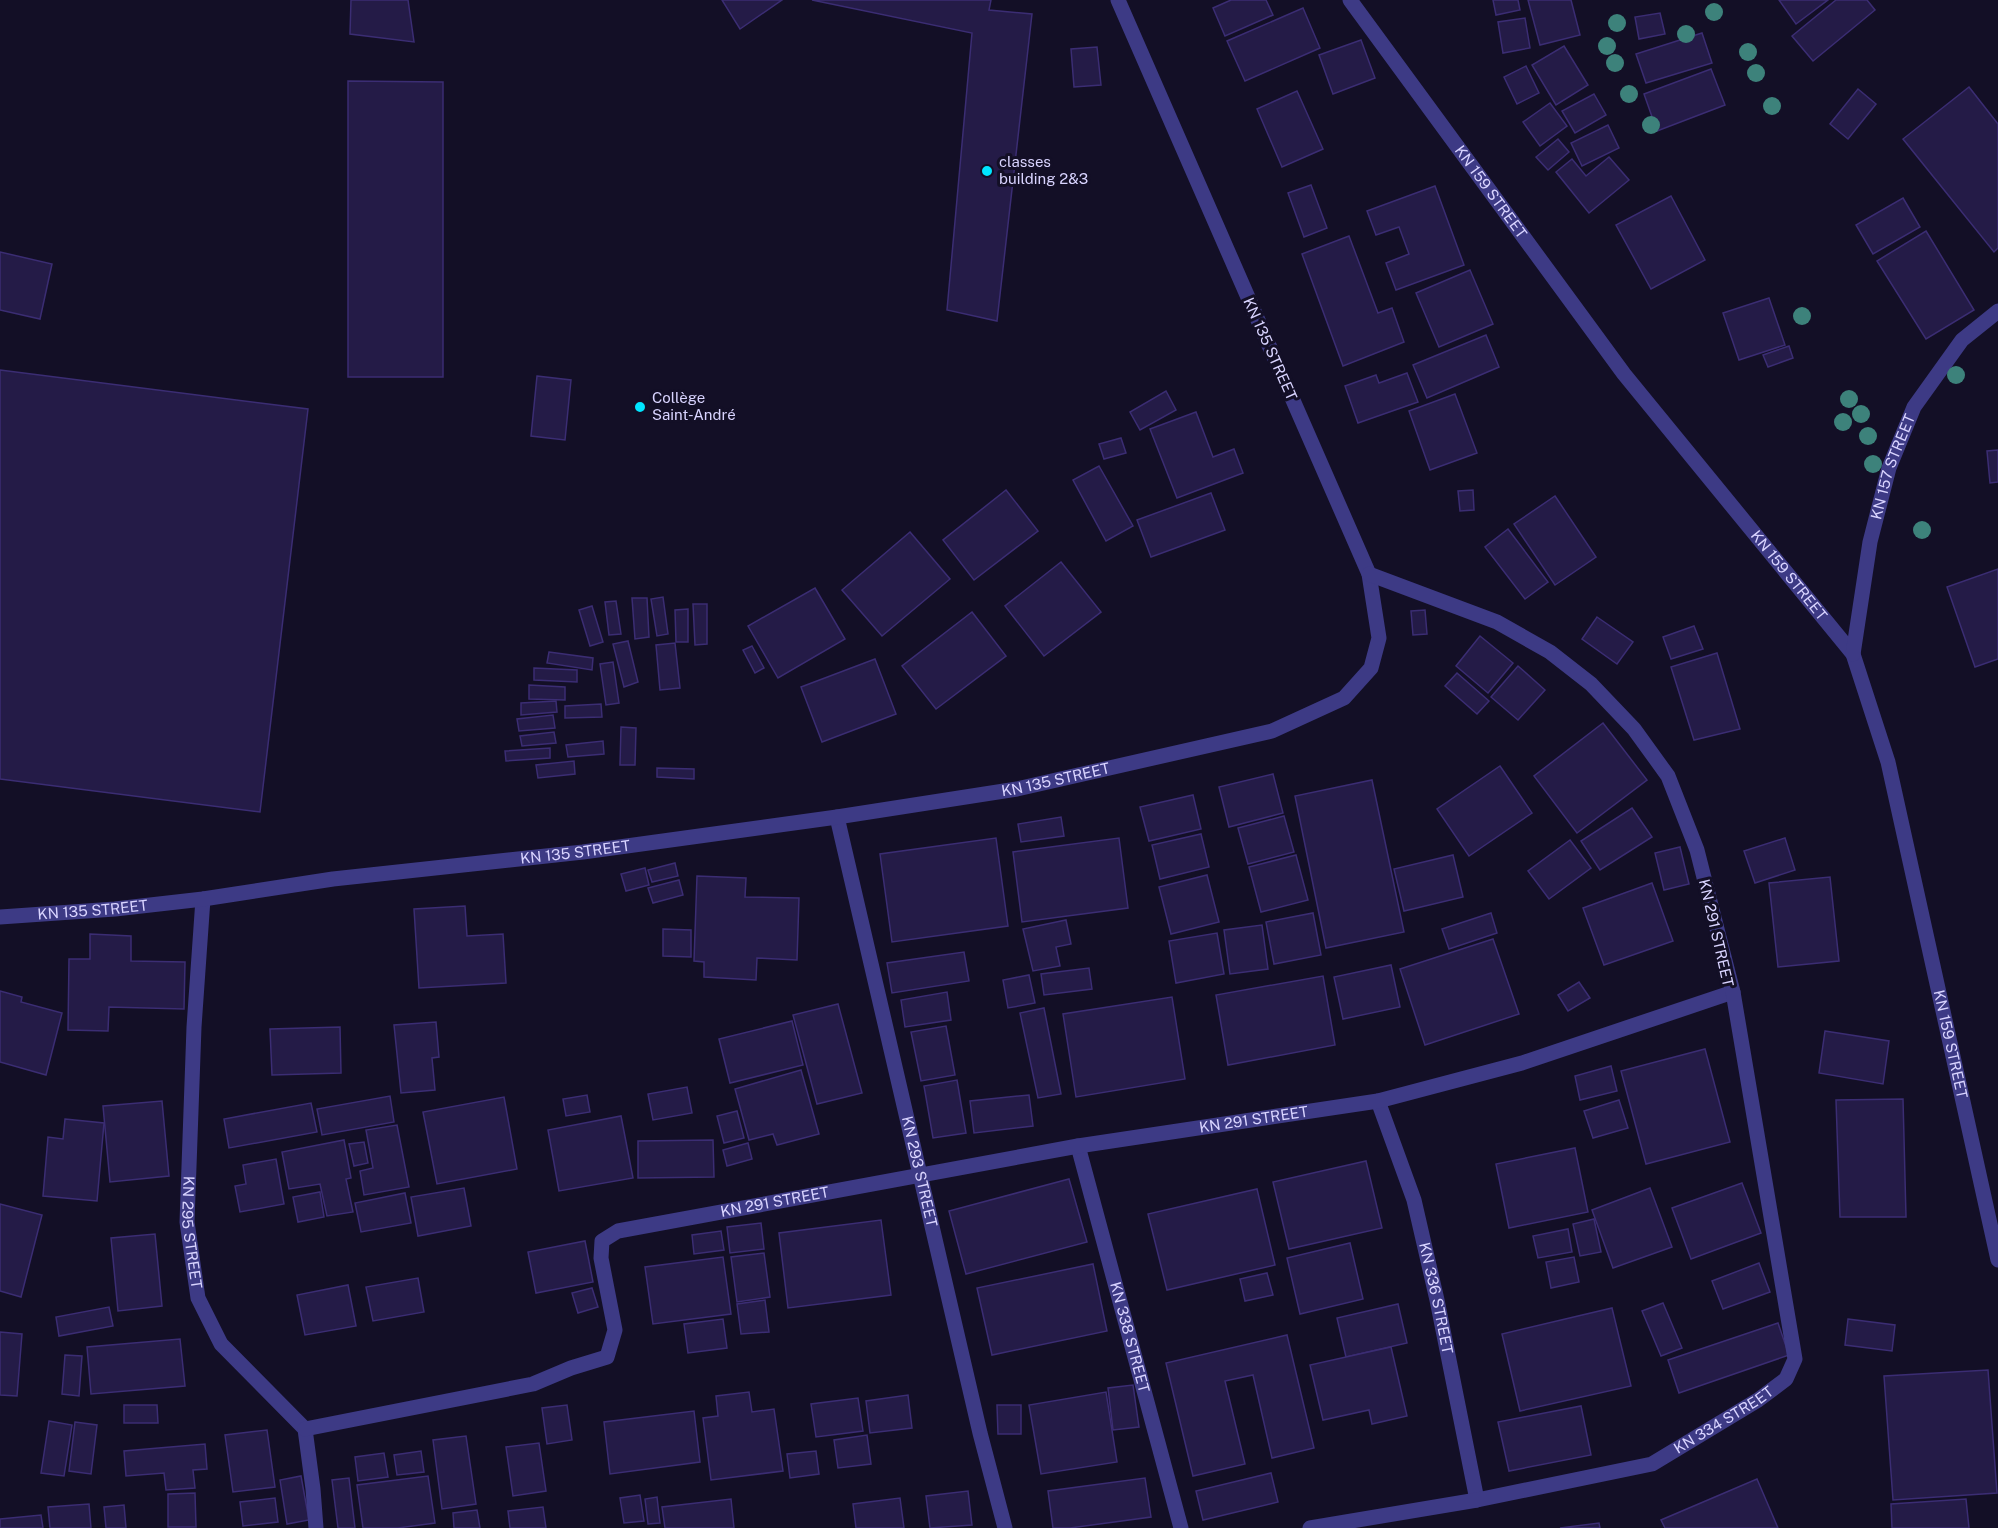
<svg xmlns="http://www.w3.org/2000/svg" width="1998" height="1528" font-family="'Public Sans',sans-serif">
	<style>
		.building { fill: #241b47; stroke: #3b2d73; stroke-width: 1.5 }
		.lines { fill: none; stroke-linecap: round; stroke-linejoin: round }
		.street { stroke: #3d3a85; stroke-width: 15 }
		.tree { fill: #3d827b }
		.poi-dot { fill: #00e5ff; stroke: #130f26; stroke-width: 2 }
		.labels { text-anchor: middle; stroke-width: 6; stroke-linejoin: round; paint-order: stroke }
		.poi-label { font-size: 15px; fill: #d9d4ff; stroke: #130f26; text-anchor: start }
		.street-label { font-size: 15px; fill: #d9d4ff; stroke: #130f26 }
	</style>
	<rect width="100%" height="100%" fill="#130f26"/>
	<g class="building">
		<path d="M351,0h57l6,42 -64,-8z"/>
		<path d="M722,0h60l-42,29z"/>
		<path d="M812,0h179l-2,10 43,4 -35,307 -50,-11 25,-277z"/>
		<path d="M1231,0h35l7,15 -48,21 -12,-28z"/>
		<path d="M1493,0h25l2,10 -24,5z"/>
		<path d="M1528,0h43l9,35 -40,10z"/>
		<path d="M1779,0h49l-32,24z"/>
		<path d="M1836,0h31l8,10 -62,51 -21,-25z"/>
		<path d="M1303,8l17,40 -75,33 -18,-40z"/>
		<path d="M1660,13l5,21 -26,5 -4,-22z"/>
		<path d="M1525,18l5,30 -27,5 -5,-31z"/>
		<path d="M1702,33l10,30 -66,20 -10,-29z"/>
		<path d="M1361,40l14,38 -42,16 -14,-39z"/>
		<path d="M1564,46l24,39 -32,20 -24,-40z"/>
		<path d="M1097,47l4,38 -27,2 -3,-38z"/>
		<path d="M1526,66l13,27 -22,11 -13,-27z"/>
		<path d="M1711,69l14,36 -68,26 -13,-37z"/>
		<path d="M348,81l95,1v295h-95z"/>
		<path d="M1969,87l29,37v124l-4,4 -91,-113z"/>
		<path d="M1858,89l18,15 -28,35 -18,-15z"/>
		<path d="M1297,91l26,58 -41,18 -25,-58z"/>
		<path d="M1594,94l12,21 -31,18 -13,-22z"/>
		<path d="M1550,103l17,23 -27,20 -17,-24z"/>
		<path d="M1608,125l11,23 -37,18 -11,-23z"/>
		<path d="M1558,139l11,13 -21,18 -12,-13z"/>
		<path d="M1609,157l20,23 -40,33 -33,-41 16,-13 14,17z"/>
		<path d="M1311,185l16,43 -23,9 -16,-44z"/>
		<path d="M1435,186l29,79 -68,25 -10,-27 23,-9 -10,-27 -23,8 -9,-24z"/>
		<path d="M1671,196l34,64 -54,29 -35,-64z"/>
		<path d="M1903,198l17,29 -47,27 -17,-29z"/>
		<path d="M1926,231l48,79 -48,29 -49,-78z"/>
		<path d="M1349,236l29,77 14,-5 12,34 -61,24 -41,-112z"/>
		<path d="M0,252l52,12 -12,55 -40,-9z"/>
		<path d="M1470,270l23,54 -54,23 -23,-54z"/>
		<path d="M1769,298l16,47 -46,15 -16,-47z"/>
		<path d="M1486,335l13,32 -72,31 -14,-33z"/>
		<path d="M1789,346l4,12 -25,9 -5,-12z"/>
		<path d="M0,370l308,39 -48,403 -260,-33z"/>
		<path d="M1407,373l11,29 -60,21 -13,-37 31,-11 3,8z"/>
		<path d="M537,376l34,4 -6,60 -34,-4z"/>
		<path d="M1166,391l10,19 -36,20 -10,-18z"/>
		<path d="M1455,394l22,59 -47,17 -21,-59z"/>
		<path d="M1196,412l17,45 21,-8 9,24 -66,25 -27,-69z"/>
		<path d="M1121,438l5,15 -22,6 -5,-15z"/>
		<path d="M1998,450v32l-8,1 -3,-32z"/>
		<path d="M1099,466l34,60 -27,15 -33,-61z"/>
		<path d="M1006,490l32,41 -64,49 -31,-40z"/>
		<path d="M1473,490l1,20 -14,1 -2,-20z"/>
		<path d="M1211,493l14,37 -74,27 -14,-37z"/>
		<path d="M1555,496l41,61 -41,28 -41,-61z"/>
		<path d="M1508,529l40,53 -23,17 -40,-52z"/>
		<path d="M910,532l40,47 -68,57 -40,-46z"/>
		<path d="M1061,562l40,50 -57,44 -39,-50z"/>
		<path d="M1998,569v90l-23,8 -28,-80z"/>
		<path d="M815,588l30,51 -67,39 -30,-52z"/>
		<path d="M663,597l5,37 -11,2 -6,-37z"/>
		<path d="M632,598h15l2,39 -14,2z"/>
		<path d="M616,601l5,33 -12,1 -4,-33z"/>
		<path d="M693,604h14v40l-12,1z"/>
		<path d="M592,606l11,36 -13,4 -11,-36z"/>
		<path d="M688,609v33h-12l-1,-32z"/>
		<path d="M1425,610l2,24 -14,1 -2,-24z"/>
		<path d="M972,612l34,44 -70,53 -34,-43z"/>
		<path d="M1597,617l36,25 -16,22 -35,-25z"/>
		<path d="M1694,626l9,23 -32,10 -8,-22z"/>
		<path d="M1480,636l33,27 -25,30 -32,-27z"/>
		<path d="M628,641l10,41 -14,5 -11,-43z"/>
		<path d="M675,643l5,45 -20,2 -4,-45z"/>
		<path d="M752,646l12,22 -9,5 -12,-23z"/>
		<path d="M549,652l44,6 -1,12 -45,-7z"/>
		<path d="M1717,653l23,76 -46,11 -23,-73z"/>
		<path d="M875,659l21,55 -74,28 -21,-55z"/>
		<path d="M613,662l6,41 -13,2 -6,-41z"/>
		<path d="M1518,666l27,24 -27,30 -27,-23z"/>
		<path d="M534,668l43,2v12l-43,-2z"/>
		<path d="M1457,673l32,28 -12,13 -32,-28z"/>
		<path d="M529,685l36,2v13l-36,-1z"/>
		<path d="M556,701l1,11 -36,3v-12z"/>
		<path d="M601,704l1,13 -37,1v-12z"/>
		<path d="M553,715l2,13 -36,3 -2,-12z"/>
		<path d="M1603,723l44,57 -70,53 -43,-57z"/>
		<path d="M621,727l15,1 -1,37h-15z"/>
		<path d="M554,732l2,11 -34,3 -2,-10z"/>
		<path d="M603,741l1,13 -36,3 -2,-12z"/>
		<path d="M550,748v10l-44,3 -1,-10z"/>
		<path d="M574,761l1,13 -37,4 -2,-13z"/>
		<path d="M1500,766l32,47 -63,43 -32,-47z"/>
		<path d="M657,768l37,1v10l-37,-2z"/>
		<path d="M1273,774l10,39 -54,14 -10,-40z"/>
		<path d="M1372,780l32,152 -78,16 -31,-152z"/>
		<path d="M1193,795l8,34 -52,12 -9,-34z"/>
		<path d="M1632,808l20,29 -52,33 -19,-29z"/>
		<path d="M1284,816l10,36 -46,12 -10,-36z"/>
		<path d="M1061,817l3,19 -43,6 -3,-18z"/>
		<path d="M1201,834l8,33 -49,12 -8,-34z"/>
		<path d="M996,838l12,88 -116,16 -12,-88z"/>
		<path d="M1119,838l9,70 -106,14 -9,-70z"/>
		<path d="M1785,838l10,32 -40,13 -11,-32z"/>
		<path d="M1570,840l21,28 -42,31 -21,-28z"/>
		<path d="M1680,847l9,37 -25,6 -9,-37z"/>
		<path d="M1296,855l12,45 -47,12 -12,-45z"/>
		<path d="M1453,855l10,42 -59,14 -10,-42z"/>
		<path d="M675,863l3,13 -26,6 -4,-12z"/>
		<path d="M645,868l4,17 -23,6 -5,-17z"/>
		<path d="M1207,875l12,47 -48,12 -12,-47z"/>
		<path d="M697,876l49,2 -1,19 54,1 -2,62 -40,-2 -1,22 -52,-3v-15l-10,-1z"/>
		<path d="M1830,877l9,84 -61,6 -9,-84z"/>
		<path d="M679,880l4,15 -30,8 -5,-15z"/>
		<path d="M1652,883l21,58 -69,24 -21,-57z"/>
		<path d="M465,906l2,30 36,-2 3,49 -87,5 -5,-79z"/>
		<path d="M1313,913l8,42 -47,9 -8,-42z"/>
		<path d="M1491,913l6,20 -48,16 -7,-20z"/>
		<path d="M1066,920l5,24 -15,3 4,19 -27,5 -10,-42z"/>
		<path d="M1262,925l6,44 -38,5 -6,-44z"/>
		<path d="M663,929l28,1v27l-28,-1z"/>
		<path d="M1217,933l7,41 -48,9 -7,-42z"/>
		<path d="M90,934l41,2v25l54,1 -1,47 -75,-2 -1,24 -40,-1 1,-71h21z"/>
		<path d="M1493,939l26,75 -94,31 -25,-76z"/>
		<path d="M964,952l5,29 -77,12 -5,-30z"/>
		<path d="M1391,965l9,42 -57,12 -9,-42z"/>
		<path d="M1089,968l3,21 -48,6 -3,-21z"/>
		<path d="M1029,975l6,28 -27,5 -5,-28z"/>
		<path d="M1323,976l12,69 -107,20 -12,-70z"/>
		<path d="M1579,982l11,16 -22,13 -10,-16z"/>
		<path d="M0,991l22,6 -1,5 41,11 -16,62 -46,-13z"/>
		<path d="M947,992l4,28 -46,7 -4,-27z"/>
		<path d="M1172,997l13,82 -109,18 -13,-83z"/>
		<path d="M838,1004l24,89 -45,11 -24,-89z"/>
		<path d="M1044,1008l17,86 -23,4 -18,-85z"/>
		<path d="M792,1021l11,44 -73,18 -11,-44z"/>
		<path d="M436,1022l3,35 -7,1 3,32 -34,3 -7,-68z"/>
		<path d="M946,1026l9,49 -34,6 -10,-49z"/>
		<path d="M340,1027l1,46 -69,2 -2,-46z"/>
		<path d="M1825,1031l64,10 -6,43 -64,-11z"/>
		<path d="M1705,1049l25,93 -84,22 -25,-93z"/>
		<path d="M1611,1066l6,25 -37,9 -5,-24z"/>
		<path d="M801,1070l18,64 -42,11 -4,-11 -24,6 -14,-51z"/>
		<path d="M957,1080l9,53 -33,5 -9,-52z"/>
		<path d="M687,1087l5,26 -39,7 -5,-26z"/>
		<path d="M587,1095l3,17 -24,4 -3,-17z"/>
		<path d="M1029,1095l4,31 -59,7 -4,-32z"/>
		<path d="M390,1096l4,26 -72,13 -5,-26z"/>
		<path d="M504,1097l13,72 -80,15 -14,-72z"/>
		<path d="M1903,1099l3,118h-66l-4,-117z"/>
		<path d="M1619,1100l9,28 -35,10 -9,-27z"/>
		<path d="M162,1101l7,75 -59,6 -7,-76z"/>
		<path d="M311,1103l6,29 -88,16 -5,-29z"/>
		<path d="M737,1111l7,27 -20,5 -7,-27z"/>
		<path d="M621,1116l12,62 -74,13 -11,-61z"/>
		<path d="M65,1119l39,4 -7,78 -54,-5 5,-59 15,2z"/>
		<path d="M397,1125l12,62 -45,8 -4,-24 13,-3 -7,-38z"/>
		<path d="M344,1140l7,38 -5,1 7,33 -26,4 -7,-32 -31,5 -7,-37z"/>
		<path d="M713,1140l1,37 -76,1v-37z"/>
		<path d="M364,1142l4,21 -14,3 -5,-22z"/>
		<path d="M748,1143l4,16 -25,7 -4,-16z"/>
		<path d="M1575,1148l13,64 -79,16 -13,-64z"/>
		<path d="M276,1159l8,45 -44,8 -5,-26 11,-2 -3,-19z"/>
		<path d="M1366,1161l16,67 -93,21 -16,-67z"/>
		<path d="M1069,1179l18,63 -121,32 -17,-63z"/>
		<path d="M1742,1183l19,50 -70,26 -19,-51z"/>
		<path d="M464,1188l7,38 -53,10 -7,-39z"/>
		<path d="M1650,1188l22,59 -59,21 -21,-58z"/>
		<path d="M1257,1189l18,76 -108,25 -19,-76z"/>
		<path d="M320,1192l4,25 -26,5 -5,-25z"/>
		<path d="M405,1193l6,30 -50,9 -6,-29z"/>
		<path d="M0,1204l42,11 -21,82 -21,-6z"/>
		<path d="M1594,1219l7,33 -21,4 -7,-32z"/>
		<path d="M881,1220l10,75 -103,13 -9,-75z"/>
		<path d="M761,1223l3,26 -34,4 -3,-26z"/>
		<path d="M1568,1229l4,23 -34,6 -5,-22z"/>
		<path d="M721,1231l3,19 -30,4 -2,-19z"/>
		<path d="M155,1234l7,72 -44,5 -7,-73z"/>
		<path d="M585,1241l8,41 -57,11 -8,-41z"/>
		<path d="M1350,1243l13,56 -63,15 -13,-56z"/>
		<path d="M764,1253l6,44 -33,5 -6,-45z"/>
		<path d="M723,1257l8,57 -78,10 -8,-57z"/>
		<path d="M1574,1257l5,25 -28,6 -5,-26z"/>
		<path d="M1759,1263l11,29 -47,17 -11,-28z"/>
		<path d="M1093,1264l14,67 -115,24 -15,-67z"/>
		<path d="M1267,1273l6,22 -28,6 -5,-22z"/>
		<path d="M418,1278l6,34 -51,9 -7,-34z"/>
		<path d="M348,1285l8,41 -51,9 -8,-40z"/>
		<path d="M592,1288l6,19 -20,6 -6,-20z"/>
		<path d="M765,1300l4,32 -28,2 -4,-30z"/>
		<path d="M1663,1303l19,45 -21,8 -19,-45z"/>
		<path d="M1398,1304l9,39 -61,14 -9,-39z"/>
		<path d="M109,1307l4,19 -54,10 -3,-19z"/>
		<path d="M1612,1308l19,78 -111,25 -18,-77z"/>
		<path d="M723,1319l4,29 -39,5 -4,-29z"/>
		<path d="M1848,1319l47,6 -3,26 -47,-6z"/>
		<path d="M1778,1323l11,32 -110,38 -11,-33z"/>
		<path d="M0,1332l22,2 -5,62 -17,-1z"/>
		<path d="M1287,1335l27,113 -42,10 -19,-83 -28,6 20,83 -52,12 -27,-113z"/>
		<path d="M180,1339l5,47 -94,8 -4,-47z"/>
		<path d="M1391,1347l16,69 -35,8 -3,-14 -46,10 -13,-55z"/>
		<path d="M65,1355l17,1 -3,40 -17,-2z"/>
		<path d="M1988,1370l9,123 -104,7 -9,-124z"/>
		<path d="M1133,1385l6,42 -26,3 -5,-42z"/>
		<path d="M749,1392l3,20 22,-3 9,62 -72,9 -8,-62 15,-2 -2,-20z"/>
		<path d="M1106,1392l11,70 -76,12 -12,-69z"/>
		<path d="M908,1395l4,33 -42,5 -4,-32z"/>
		<path d="M858,1398l5,33 -47,6 -5,-33z"/>
		<path d="M124,1405h33l1,18h-34z"/>
		<path d="M567,1405l5,35 -25,4 -5,-36z"/>
		<path d="M997,1405h24v29h-23z"/>
		<path d="M1581,1406l10,49 -82,16 -11,-49z"/>
		<path d="M694,1411l6,51 -90,12 -6,-52z"/>
		<path d="M49,1421l23,4 -8,51 -23,-3z"/>
		<path d="M75,1422l22,3 -6,49 -22,-3z"/>
		<path d="M267,1430l8,57 -42,5 -8,-57z"/>
		<path d="M867,1435l4,29 -33,4 -4,-28z"/>
		<path d="M466,1436l10,68 -34,5 -9,-69z"/>
		<path d="M539,1443l7,48 -33,5 -7,-49z"/>
		<path d="M205,1444l2,25 -14,1 2,18 -29,2 -2,-17 -38,3 -2,-25z"/>
		<path d="M421,1451l3,21 -27,3 -3,-20z"/>
		<path d="M816,1451l3,23 -29,4 -3,-24z"/>
		<path d="M384,1453l4,24 -30,4 -3,-24z"/>
		<path d="M1271,1473l7,29 -75,18 -7,-29z"/>
		<path d="M301,1476l8,44 -22,4 -7,-44z"/>
		<path d="M428,1476l7,47 -37,5h-35l-6,-43z"/>
		<path d="M349,1478l6,50h-17l-6,-48z"/>
		<path d="M1145,1478l6,39 -81,11h-17l-5,-37z"/>
		<path d="M1757,1479l21,49h-113l-4,-8z"/>
		<path d="M968,1491l4,34 -42,3 -4,-32z"/>
		<path d="M195,1493l1,34h-28v-33z"/>
		<path d="M640,1495l4,26 -20,2 -4,-25z"/>
		<path d="M657,1497l3,26 -12,1 -3,-25z"/>
		<path d="M275,1498l3,24 -35,4 -3,-24z"/>
		<path d="M900,1498l4,30h-48l-3,-24z"/>
		<path d="M731,1499l3,29h-69l-3,-21z"/>
		<path d="M1966,1499l3,29h-77l-1,-24z"/>
		<path d="M89,1504l2,24h-41l-2,-21z"/>
		<path d="M124,1505l2,23h-20l-2,-21z"/>
		<path d="M543,1507l3,21h-36l-2,-17z"/>
		<path d="M477,1510l3,18h-26l-1,-15z"/>
		<path d="M41,1515l2,13h-43v-9z"/>
		<path d="M1599,1523l1,5h-40z"/>
	</g>
	<g class="lines">
		<g class="street">
			<path id="s1" d="M1350,0l274,374 229,280 35,108 110,498"/>
			<path id="s2" d="M1853,654l17,-112 19,-74 25,-61 48,-67 36,-29"/>
			<path id="s3" d="M837,817l143,616 25,95"/>
			<path id="s4" d="M203,899l-9,128 -7,195 11,76 23,46 84,85 8,60 3,39"/>
			<path id="s5" d="M0,917l115,-8 88,-10 130,-20 250,-27 254,-35 180,-28 255,-58 72,-33 27,-30 8,-30 -10,-64 -251,-574"/>
			<path id="s6" d="M1378,1101l36,99 23,100 40,200"/>
			<path id="s7" d="M1078,1146l103,382"/>
			<path id="s8" d="M305,1429l228,-45 38,-16 36,-11 8,-27 -14,-72 1,-17 16,-10 460,-85 300,-45 144,-38 211,-71 -36,-142 -29,-74 -34,-47 -43,-45 -41,-32 -53,-30 -128,-48"/>
			<path id="s9" d="M1310,1528l167,-28 175,-36 106,-64 28,-21 9,-20 -62,-367"/>
		</g>
	</g>
	<g class="tree">
		<circle cx="1714" cy="12" r="9"/>
		<circle cx="1617" cy="23" r="9"/>
		<circle cx="1686" cy="34" r="9"/>
		<circle cx="1607" cy="46" r="9"/>
		<circle cx="1748" cy="52" r="9"/>
		<circle cx="1615" cy="63" r="9"/>
		<circle cx="1756" cy="73" r="9"/>
		<circle cx="1629" cy="94" r="9"/>
		<circle cx="1772" cy="106" r="9"/>
		<circle cx="1651" cy="125" r="9"/>
		<circle cx="1802" cy="316" r="9"/>
		<circle cx="1956" cy="375" r="9"/>
		<circle cx="1849" cy="399" r="9"/>
		<circle cx="1861" cy="414" r="9"/>
		<circle cx="1843" cy="422" r="9"/>
		<circle cx="1868" cy="436" r="9"/>
		<circle cx="1873" cy="464" r="9"/>
		<circle cx="1922" cy="530" r="9"/>
	</g>
	<g class="poi-dot">
		<circle cx="987" cy="171" r="6"/>
		<circle cx="640" cy="407" r="6"/>
	</g>
	<g class="labels">
		<g class="poi-label">
			<text x="999" y="167">classes<tspan x="999" dy="17">building 2&amp;3</tspan></text>
			<text x="652" y="403">Collège<tspan x="652" dy="17">Saint-André</tspan></text>
		</g>
		<g class="street-label">
			<text dy="5" stroke="none"><textPath href="#s1" startOffset="238">KN 159 STREET</textPath></text>
			<text transform="translate(1270 349) rotate(66)" y="5">KN 135 STREET</text>
			<text dy="5" stroke="none"><textPath href="#s2" startOffset="192">KN 157 STREET</textPath></text>
			<text dy="5" stroke="none"><textPath href="#s1" startOffset="724">KN 159 STREET</textPath></text>
			<text dy="5" stroke="none"><textPath href="#s5" startOffset="1065">KN 135 STREET</textPath></text>
			<text dy="5" stroke="none"><textPath href="#s5" startOffset="579">KN 135 STREET</textPath></text>
			<text dy="5" stroke="none"><textPath href="#s5" startOffset="93">KN 135 STREET</textPath></text>
			<text transform="translate(1716 933) rotate(77)" y="5">KN 291 STREET</text>
			<text dy="5" stroke="none"><textPath href="#s1" startOffset="1228">KN 159 STREET</textPath></text>
			<text dy="5" stroke="none"><textPath href="#s8" startOffset="1094">KN 291 STREET</textPath></text>
			<text dy="5" stroke="none"><textPath href="#s3" startOffset="364">KN 293 STREET</textPath></text>
			<text dy="5" stroke="none"><textPath href="#s8" startOffset="608">KN 291 STREET</textPath></text>
			<text dy="5" stroke="none"><textPath href="#s4" startOffset="334">KN 295 STREET</textPath></text>
			<text dy="5" stroke="none"><textPath href="#s6" startOffset="206">KN 336 STREET</textPath></text>
			<text dy="5" stroke="none"><textPath href="#s7" startOffset="198">KN 338 STREET</textPath></text>
			<text dy="5" stroke="none"><textPath href="#s9" startOffset="432">KN 334 STREET</textPath></text>
		</g>
	</g>
</svg>
